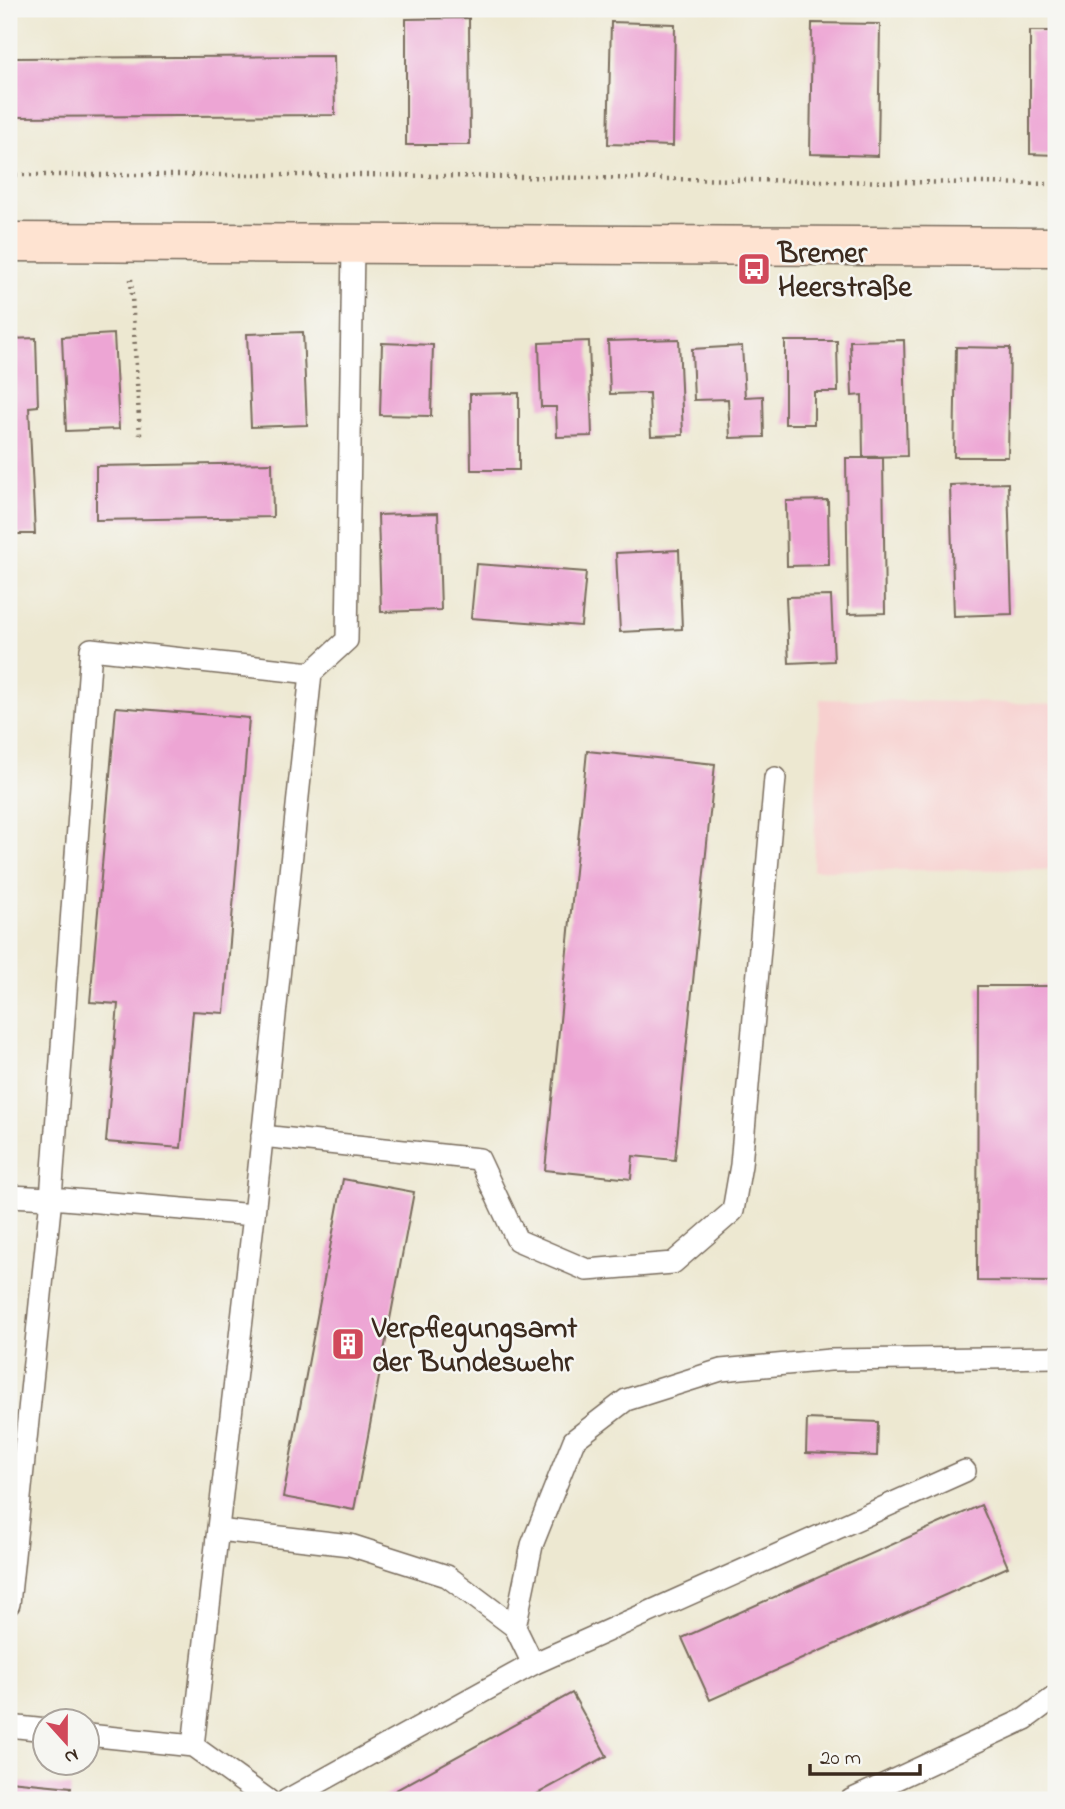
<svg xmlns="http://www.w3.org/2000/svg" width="1065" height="1809" font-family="'Indie Flower',sans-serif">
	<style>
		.built { fill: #f7d0cf }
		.building { fill: #eda5d4 }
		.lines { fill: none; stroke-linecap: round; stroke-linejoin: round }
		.lane-casing { stroke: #796c5d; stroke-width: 24 }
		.secondary-casing { stroke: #796c5d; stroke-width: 41 }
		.path { stroke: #796c5d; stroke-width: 4.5; stroke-dasharray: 2 5; stroke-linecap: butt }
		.lane { stroke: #fff; stroke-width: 21 }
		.secondary { stroke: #fee3d1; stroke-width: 38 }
		.labels { text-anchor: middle; stroke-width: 5; stroke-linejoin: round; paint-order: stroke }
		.poi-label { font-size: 30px; font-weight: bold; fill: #3b2a1e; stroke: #f6f6f2; text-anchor: start }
	</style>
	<rect width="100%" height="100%" fill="#f6f6f2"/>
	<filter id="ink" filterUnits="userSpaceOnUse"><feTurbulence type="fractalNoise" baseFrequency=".0143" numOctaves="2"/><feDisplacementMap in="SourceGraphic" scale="14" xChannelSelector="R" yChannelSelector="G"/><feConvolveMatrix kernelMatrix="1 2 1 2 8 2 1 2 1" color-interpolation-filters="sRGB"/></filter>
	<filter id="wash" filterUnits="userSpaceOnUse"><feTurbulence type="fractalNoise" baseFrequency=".00686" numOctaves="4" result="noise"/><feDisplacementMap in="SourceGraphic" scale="28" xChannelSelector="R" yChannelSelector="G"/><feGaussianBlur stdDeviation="1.57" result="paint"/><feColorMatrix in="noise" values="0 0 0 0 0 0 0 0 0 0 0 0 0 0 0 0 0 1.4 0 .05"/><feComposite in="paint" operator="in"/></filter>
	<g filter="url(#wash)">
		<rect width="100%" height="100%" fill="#ede8d1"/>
		<path class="built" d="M820,699l236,5v166h-243z"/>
		<g id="blocks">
			<g class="building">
				<path d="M469,18l1,127h-64v-126z"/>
				<path d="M611,22l64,2 -2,122 -65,-2z"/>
				<path d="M812,23l68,1 -2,132 -68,-2z"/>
				<path d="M1030,31h26v124l-26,-1z"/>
				<path d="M334,56l1,59 -326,2v-59z"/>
				<path d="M303,332l4,93 -56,2 -4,-93z"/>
				<path d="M114,334l5,95 -53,2 -4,-94z"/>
				<path d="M36,338l2,68 -9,1 6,127h-26v-195z"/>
				<path d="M679,339l4,96 -32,1 -2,-43 -39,1 -2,-53z"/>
				<path d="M904,340l3,116 -44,1 -1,-62 -10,1 -2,-55z"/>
				<path d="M589,341l3,95 -35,1 -1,-30h-15l-2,-64z"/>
				<path d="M785,341h52l1,51h-24v32h-29z"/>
				<path d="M382,343l51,2 -2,71 -51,-1z"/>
				<path d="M742,346l3,51 18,-1 1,41 -34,1 -2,-39 -34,1 -2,-51z"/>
				<path d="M956,347l54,1 -2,109h-54z"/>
				<path d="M519,393v77h-48l-1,-76z"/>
				<path d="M846,458h37l2,155 -37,1z"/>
				<path d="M272,463l1,54 -177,3v-54z"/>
				<path d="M1008,483l4,131 -58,2 -4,-131z"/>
				<path d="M828,500l1,65 -42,1 -1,-65z"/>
				<path d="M438,513l3,97 -60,2 -3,-97z"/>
				<path d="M679,550l3,79 -62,3 -4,-79z"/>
				<path d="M476,564l110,8 -5,54 -110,-8z"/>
				<path d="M831,596l3,65 -45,2 -3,-66z"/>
				<path d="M116,707l133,11 -25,295 -31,-2 -12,137 -75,-6 12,-138 -28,-2z"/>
				<path d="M587,751l128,13 -40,396 -42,-4 -2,23 -86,-9z"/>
				<path d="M978,986h78v296l-79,-1z"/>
				<path d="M343,1179l71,13 -60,318 -71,-13z"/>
				<path d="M807,1419l71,3 -1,34 -71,-3z"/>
				<path d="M981,1505l27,62 -298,133 -28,-62z"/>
				<path d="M572,1693l35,63 -81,44h-148z"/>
				<path d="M9,1781l62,6 -1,13h-61z"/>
			</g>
		</g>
	</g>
	<g filter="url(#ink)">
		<use href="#blocks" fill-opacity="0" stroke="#796c5d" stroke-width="2"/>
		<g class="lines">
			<defs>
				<g id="lane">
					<path d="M262,1136l217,23 38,81 70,30 86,-7 60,-52 8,-46 34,-387"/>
					<path d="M9,1196l42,2 -42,406"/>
					<path d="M254,1215l57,-542 36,-33 6,-394"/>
					<path d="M218,1530l132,15 97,31 68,51"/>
					<path d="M533,1664l432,-193"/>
					<path d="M9,1726l37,4"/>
					<path d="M88,1735l105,11 75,54"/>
					<path d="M193,1746l61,-531 -203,-17 40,-549 220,24"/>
					<path d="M287,1800l246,-136 -18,-37 17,-82 42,-105 52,-40 95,-30 109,-10 226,-3"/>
					<path d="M851,1800l174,-81 31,-23"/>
				</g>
				<path id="secondary" d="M9,242l1047,5"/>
			</defs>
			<use href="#lane" class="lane-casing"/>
			<use href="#secondary" class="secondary-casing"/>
			<g class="path">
				<path d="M9,175h354l693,9"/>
				<path d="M131,279l9,156"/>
			</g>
			<use href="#lane" class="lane"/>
			<use href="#secondary" class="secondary"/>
		</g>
	</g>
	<defs>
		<symbol id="bus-square" viewBox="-11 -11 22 22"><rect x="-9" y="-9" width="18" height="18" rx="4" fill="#d1495b" stroke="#f6f6f2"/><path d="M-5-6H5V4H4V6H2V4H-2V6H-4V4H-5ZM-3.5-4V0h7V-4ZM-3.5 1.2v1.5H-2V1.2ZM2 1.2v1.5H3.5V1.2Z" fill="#fff"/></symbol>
		<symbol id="building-square" viewBox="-11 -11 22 22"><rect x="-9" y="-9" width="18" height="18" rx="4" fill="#d1495b" stroke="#f6f6f2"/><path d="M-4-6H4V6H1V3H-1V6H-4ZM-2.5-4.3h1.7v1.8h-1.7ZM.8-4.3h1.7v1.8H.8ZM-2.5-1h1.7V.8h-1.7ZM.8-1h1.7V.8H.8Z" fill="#fff"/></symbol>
	</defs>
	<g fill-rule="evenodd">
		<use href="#bus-square" x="735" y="250" width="38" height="38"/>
		<use href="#building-square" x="329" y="1325" width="38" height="38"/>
	</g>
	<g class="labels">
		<g class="poi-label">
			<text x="778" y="262">Bremer<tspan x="778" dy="34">Heerstraße</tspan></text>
			<text x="372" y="1337">Verpflegungsamt<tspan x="372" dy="34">der Bundeswehr</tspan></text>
		</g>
	</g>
	<rect width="1065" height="1809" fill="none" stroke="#f6f6f2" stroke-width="35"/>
	<g transform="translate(66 1742) rotate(159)"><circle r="33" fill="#f6f6f2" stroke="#aba49d" stroke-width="2"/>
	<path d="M0-5L12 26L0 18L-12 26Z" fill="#d1495b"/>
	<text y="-10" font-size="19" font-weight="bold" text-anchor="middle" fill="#3b2a1e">N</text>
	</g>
	<path d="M810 1764v10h110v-10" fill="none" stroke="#3b2a1e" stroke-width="3.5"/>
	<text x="820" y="1764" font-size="21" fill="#3b2a1e" stroke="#f6f6f2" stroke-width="5" paint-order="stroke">20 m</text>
</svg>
